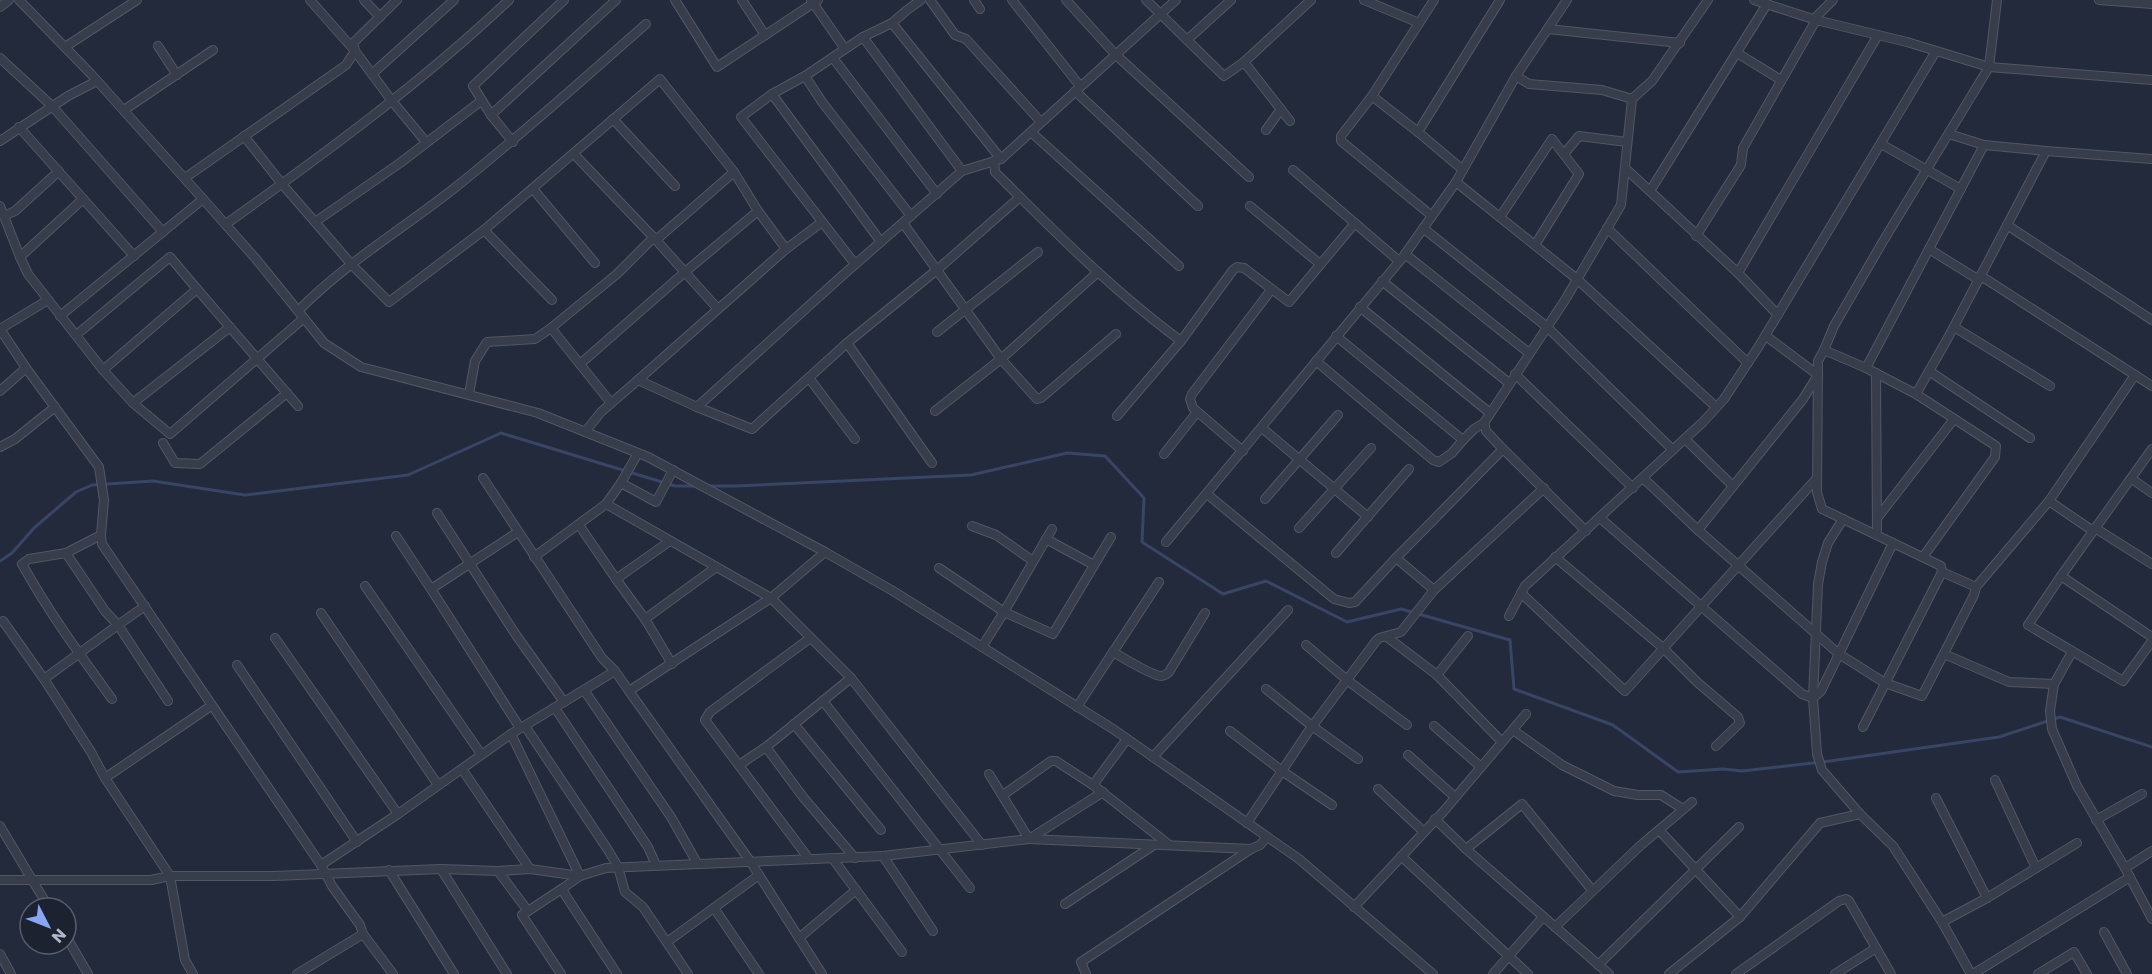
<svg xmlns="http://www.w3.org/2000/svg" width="2152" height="974" font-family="Poppins,sans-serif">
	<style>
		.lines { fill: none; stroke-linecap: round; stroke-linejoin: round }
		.stream { stroke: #394564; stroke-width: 3 }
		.street-casing { stroke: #525766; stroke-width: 10 }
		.street { stroke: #373d4b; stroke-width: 8 }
	</style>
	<rect width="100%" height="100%" fill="#232a3b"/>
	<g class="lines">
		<g class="stream">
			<path d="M707,486h29l235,-11 96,-22 38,3 39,42 -2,44 81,52 43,-13 81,41 54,-13 109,31 4,49 99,36 65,47 45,-3 19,2 88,-10 169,-24 61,-20 92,30"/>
			<path d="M0,561l12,-8 22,-25 42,-36 16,-7 61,-4 92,14 163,-20 93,-42 174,53h22"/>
		</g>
		<defs>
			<g id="street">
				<path d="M19,0l72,74 112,125 53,60 68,84 37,24 177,46 110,44 177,95 68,39 220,138 186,130 134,115"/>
				<path d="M364,0l16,17"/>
				<path d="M397,0l-44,43 2,8 37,50 34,41"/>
				<path d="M675,0l42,67 101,-67"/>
				<path d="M742,0l23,35"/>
				<path d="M811,0l34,49"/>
				<path d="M930,0l25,35 11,4 75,83"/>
				<path d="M974,0l6,9"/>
				<path d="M1012,0l68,86"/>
				<path d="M1066,0l49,54 134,123"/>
				<path d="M1146,0l78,76 20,-14 67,-62"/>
				<path d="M1364,0l55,23"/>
				<path d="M1754,0l62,20 91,22 82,25 163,13"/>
				<path d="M2099,0l53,4"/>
				<path d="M0,7l9,-7"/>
				<path d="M1814,19l19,-19"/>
				<path d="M892,23l109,136"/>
				<path d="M1548,29l132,14"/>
				<path d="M863,37l99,134"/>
				<path d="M1187,40l44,-40"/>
				<path d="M158,46l19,29"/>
				<path d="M65,47l72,-47"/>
				<path d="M1737,53l44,27"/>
				<path d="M0,58l52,48 111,126"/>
				<path d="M833,58l104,136"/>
				<path d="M1244,62l46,59"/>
				<path d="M372,74l82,-74"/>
				<path d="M805,76l17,26 89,114"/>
				<path d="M1516,76l13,8 73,6 30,9"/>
				<path d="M1075,91l123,115"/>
				<path d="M772,94l109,148"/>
				<path d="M1372,96l-31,40v5l91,75"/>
				<path d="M481,101l-81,62 -85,59 37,43 37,37 95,-72 176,-151 74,93 24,39 28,38 -148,131"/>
				<path d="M124,110l89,-60"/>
				<path d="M491,115l-18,-29 91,-86"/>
				<path d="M613,119l62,67"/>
				<path d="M19,127l115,129"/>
				<path d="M1266,130l15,-21"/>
				<path d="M1031,132l148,134"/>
				<path d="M1418,132l-46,-36 62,-96"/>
				<path d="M1949,134l35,11"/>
				<path d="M244,136l38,48 33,38"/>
				<path d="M0,141l68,-45 29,-15"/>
				<path d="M513,142l-22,-27 125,-115"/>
				<path d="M1881,144l80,45"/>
				<path d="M574,154l82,86 62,69"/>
				<path d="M1564,154l15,-18 48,6"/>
				<path d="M994,161l1,11c59,59 118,119 186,169"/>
				<path d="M1625,168l113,105 40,42"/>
				<path d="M1293,170l106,91"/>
				<path d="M1463,170l-45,-38 82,-132"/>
				<path d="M185,178l161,-113 9,-14 -45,-51"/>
				<path d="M1456,182l121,97 139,128"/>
				<path d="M533,189l62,74"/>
				<path d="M1650,191l117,-187"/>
				<path d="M83,199l-63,58 8,17 75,96 30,33 37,31 134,-116"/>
				<path d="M0,206l20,51"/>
				<path d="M1250,206l70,58"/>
				<path d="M4,216l11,-5 44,-40"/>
				<path d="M1500,217l52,-78 27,35 -44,71"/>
				<path d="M903,223l98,136 36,40 4,-1 75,-64"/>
				<path d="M226,224c98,-70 195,-141 283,-224"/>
				<path d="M2007,225l145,95"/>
				<path d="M1423,228l124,99 126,123"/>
				<path d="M1607,228l141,135"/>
				<path d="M484,230l68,70"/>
				<path d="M1696,236l45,-71 2,-17 73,-128"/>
				<path d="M656,240l78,-68"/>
				<path d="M786,249l36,-27"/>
				<path d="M1929,249l50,31"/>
				<path d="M1405,254l124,99"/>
				<path d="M855,264l-114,-147 31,-23 33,-18 58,-39 29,-14 15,-13 14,-10"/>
				<path d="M1738,273l140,-238"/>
				<path d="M1981,276l171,110"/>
				<path d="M1382,281l127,102"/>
				<path d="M1360,307l130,106"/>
				<path d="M298,311c46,-47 103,-81 154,-121 67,-53 130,-110 194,-166"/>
				<path d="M60,316l143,-117"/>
				<path d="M1954,327l96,59"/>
				<path d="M0,329l26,39 73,99 5,33 -3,35 1,9 219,321 11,21 28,39 3,9 30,40"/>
				<path d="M0,329l48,-29"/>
				<path d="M81,331l89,-74 27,32"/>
				<path d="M937,332l101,-80"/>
				<path d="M1336,336l127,104 11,-11 10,-6"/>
				<path d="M1766,336l52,39 -15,24 -105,131 141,124 46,29 37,13 52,-101 2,-8 73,-86"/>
				<path d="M847,343l85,120"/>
				<path d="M1824,350l10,-24 48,-83 107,-176 8,-67"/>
				<path d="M1316,361l117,99 6,2 13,-9 11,-13"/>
				<path d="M580,364l105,-92 73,-61"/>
				<path d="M103,370l94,-81 101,117"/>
				<path d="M1929,371l101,67"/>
				<path d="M1876,373l1,162"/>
				<path d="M1515,374l118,114"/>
				<path d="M809,378l46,61"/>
				<path d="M0,391l26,-23"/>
				<path d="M469,394l6,-33 12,-19 48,-3 16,-11"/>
				<path d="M1916,394l33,-58 97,-185 106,8"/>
				<path d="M133,403l97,-76"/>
				<path d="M611,403l-60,-75 66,-54 37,-37"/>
				<path d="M697,407l55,22 95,-86 91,-74 82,-72"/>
				<path d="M935,411l66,-52 97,-87"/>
				<path d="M1117,416l64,-75 52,-71 4,-3 7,1 45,34 66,-79"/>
				<path d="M1262,428l106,89"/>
				<path d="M585,432l16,-20 37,-32 59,27 146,-132 119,-104 39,-12 175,-159"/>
				<path d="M1685,439l48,47"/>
				<path d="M163,443l12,20 25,1 87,-71"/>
				<path d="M0,447l15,-8 40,-32"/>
				<path d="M2152,449l-91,127 91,61"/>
				<path d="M1243,451l-50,-43 -3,-9 2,-5 79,-104"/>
				<path d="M1164,454l33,-42"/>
				<path d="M483,478l119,180 13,13"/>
				<path d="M1643,478l55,52"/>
				<path d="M2132,479l20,14"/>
				<path d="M621,483l17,-30"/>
				<path d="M1207,494l127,105 15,4 6,-1 41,-44"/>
				<path d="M1265,499l73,-84"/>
				<path d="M606,504l165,94 80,80 131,167"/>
				<path d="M437,513l79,122 48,67"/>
				<path d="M1878,517l76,-98"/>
				<path d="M1600,518l202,176 11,4 8,-7 72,-148"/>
				<path d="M1843,519l-15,24 -6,19 -4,22 -5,114 4,56 5,16 38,44"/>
				<path d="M579,525l37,54"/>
				<path d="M972,526l24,9 37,26"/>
				<path d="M1299,528l72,-80"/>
				<path d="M2095,528l57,36"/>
				<path d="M1586,531l-87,-86 -13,-14 -2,-8 81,-123 56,-95 11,-106 20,-18 56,-81"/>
				<path d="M2093,531l-44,-30 86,-126"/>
				<path d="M101,535l-35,18 -37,6 -7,5c26,47 58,91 90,135"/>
				<path d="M396,536l35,53 87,-57"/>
				<path d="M1046,539l48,26"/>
				<path d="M670,541l-54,38 29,40 70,-51"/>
				<path d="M1166,542l237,-285 53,-75 60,-106 51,-76"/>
				<path d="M66,553l39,58 13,14 27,-19"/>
				<path d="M1336,553l73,-84"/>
				<path d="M534,557l72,-53 15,-21 35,19 17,-32"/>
				<path d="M1555,557l108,91 34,34 41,35 2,6 -24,23"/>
				<path d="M1923,557l72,-100 1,-11 -80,-52 -50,-26 118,-223 62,6"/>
				<path d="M939,568l65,44 48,-83"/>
				<path d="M1942,572l34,15"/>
				<path d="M2061,576l-33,49 95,56 29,-40"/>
				<path d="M365,586l116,168"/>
				<path d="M431,589l89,139"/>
				<path d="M1434,590l-38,-32 107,-109"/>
				<path d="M1521,593l104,98 192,-213"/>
				<path d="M321,613l117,172"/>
				<path d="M1509,616l16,-30 178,-164 21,-23 35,-53 177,-295"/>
				<path d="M645,619l27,45"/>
				<path d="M3,621l41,58 47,73 14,26 65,98 15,84 8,14"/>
				<path d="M1387,637l50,38 65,67"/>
				<path d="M275,638l123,176"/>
				<path d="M1306,645l41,35 60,45"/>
				<path d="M982,647l22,-35 49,22 58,-97"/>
				<path d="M1113,652c9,5 39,24 48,24 3,0 6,-2 8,-4l36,-59"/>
				<path d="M2072,652l-18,32 -4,27 2,18 25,57 48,82 27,51"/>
				<path d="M1944,654l65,28 45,2"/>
				<path d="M237,665l120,177"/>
				<path d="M1437,675l31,-39"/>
				<path d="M851,678l-85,69 37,50 52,61"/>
				<path d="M44,679l74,-54 50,76"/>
				<path d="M1266,689l46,37 46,33"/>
				<path d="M584,690l87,127 26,46"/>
				<path d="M629,691l121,170 72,113"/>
				<path d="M823,701l147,187"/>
				<path d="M1077,707l82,-125"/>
				<path d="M555,708l93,139 8,18"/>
				<path d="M794,724l87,106"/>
				<path d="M525,726l83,124 10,17 7,25 18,15 45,67"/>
				<path d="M1434,726l47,41"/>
				<path d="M1863,727l79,-155 -1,-6 -119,-57 -5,-17 1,-131 6,-11 42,18"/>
				<path d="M1513,730l49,35 52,26 24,4h23l22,14"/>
				<path d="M1230,731l52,40 50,34"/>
				<path d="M1127,739l-34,46 75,59"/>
				<path d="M1408,755l47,42"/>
				<path d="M1153,757l135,-147"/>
				<path d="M739,765l27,-18"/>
				<path d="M462,769l68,100"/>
				<path d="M989,774l40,65 222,10"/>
				<path d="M105,778l106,-72"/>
				<path d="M1995,780l41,88"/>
				<path d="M1378,789l46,43"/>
				<path d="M1003,795l48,-34h5l37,24"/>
				<path d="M1936,798l51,100"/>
				<path d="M1435,819l31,30 143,125"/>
				<path d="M2096,820l46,-26"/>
				<path d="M1247,823l61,-91 68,-91 3,-3 22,-6 33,-42 110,-102"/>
				<path d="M0,826l49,82"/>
				<path d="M1659,830l81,87"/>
				<path d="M1466,849l56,-45 70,86"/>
				<path d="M883,856l50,75"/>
				<path d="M1401,856l127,118"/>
				<path d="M809,859l-104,-139 5,-8 99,-73"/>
				<path d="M833,859l69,93"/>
				<path d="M321,865l77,-51 113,-80 104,-63 14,20 142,-93 54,-46"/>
				<path d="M2125,868l27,-17"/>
				<path d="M441,869l66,105"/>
				<path d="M389,870l65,104"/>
				<path d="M498,871l30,40"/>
				<path d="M0,880h151l19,-4h104l167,-7 57,2 32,-2 50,7 -69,-142"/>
				<path d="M1065,904l89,-59"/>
				<path d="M1354,907l89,-95 83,-98"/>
				<path d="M714,908l45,66"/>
				<path d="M1942,922l45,-24 90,-55"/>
				<path d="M1555,927l86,-82 51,-43"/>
				<path d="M2104,932l23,42"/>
				<path d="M66,936l22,38"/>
				<path d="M799,938l57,-48"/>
				<path d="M667,942l92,-67"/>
				<path d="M0,954l11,20"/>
				<path d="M1598,965l141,-138"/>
				<path d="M297,974l66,-40"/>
				<path d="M561,974l-39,-59 41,-27"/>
				<path d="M617,974l-53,-81 -1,-5 17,-12 26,-8 277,-12 146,-17 74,-47"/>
				<path d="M1086,974l-5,-12 170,-113 9,-4 7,-8"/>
				<path d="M1493,974l50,-57"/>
				<path d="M1669,974l71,-57 80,-94 40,-9 33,32 49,76 29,52"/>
				<path d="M1736,974l103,-73 7,-2 3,2 42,73"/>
				<path d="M1835,974l41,-26"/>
				<path d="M1973,974l157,-97"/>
				<path d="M2038,974l36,-22 13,22"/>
			</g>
		</defs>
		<use href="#street" class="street-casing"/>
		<use href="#street" class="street"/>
	</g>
	<g transform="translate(48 926) rotate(132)"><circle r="28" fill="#1c2230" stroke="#585e6c" stroke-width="1.5"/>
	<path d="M0-4.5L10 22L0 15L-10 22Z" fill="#89a5f5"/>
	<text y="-9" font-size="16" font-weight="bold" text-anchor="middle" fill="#b2b7c7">N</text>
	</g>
</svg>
